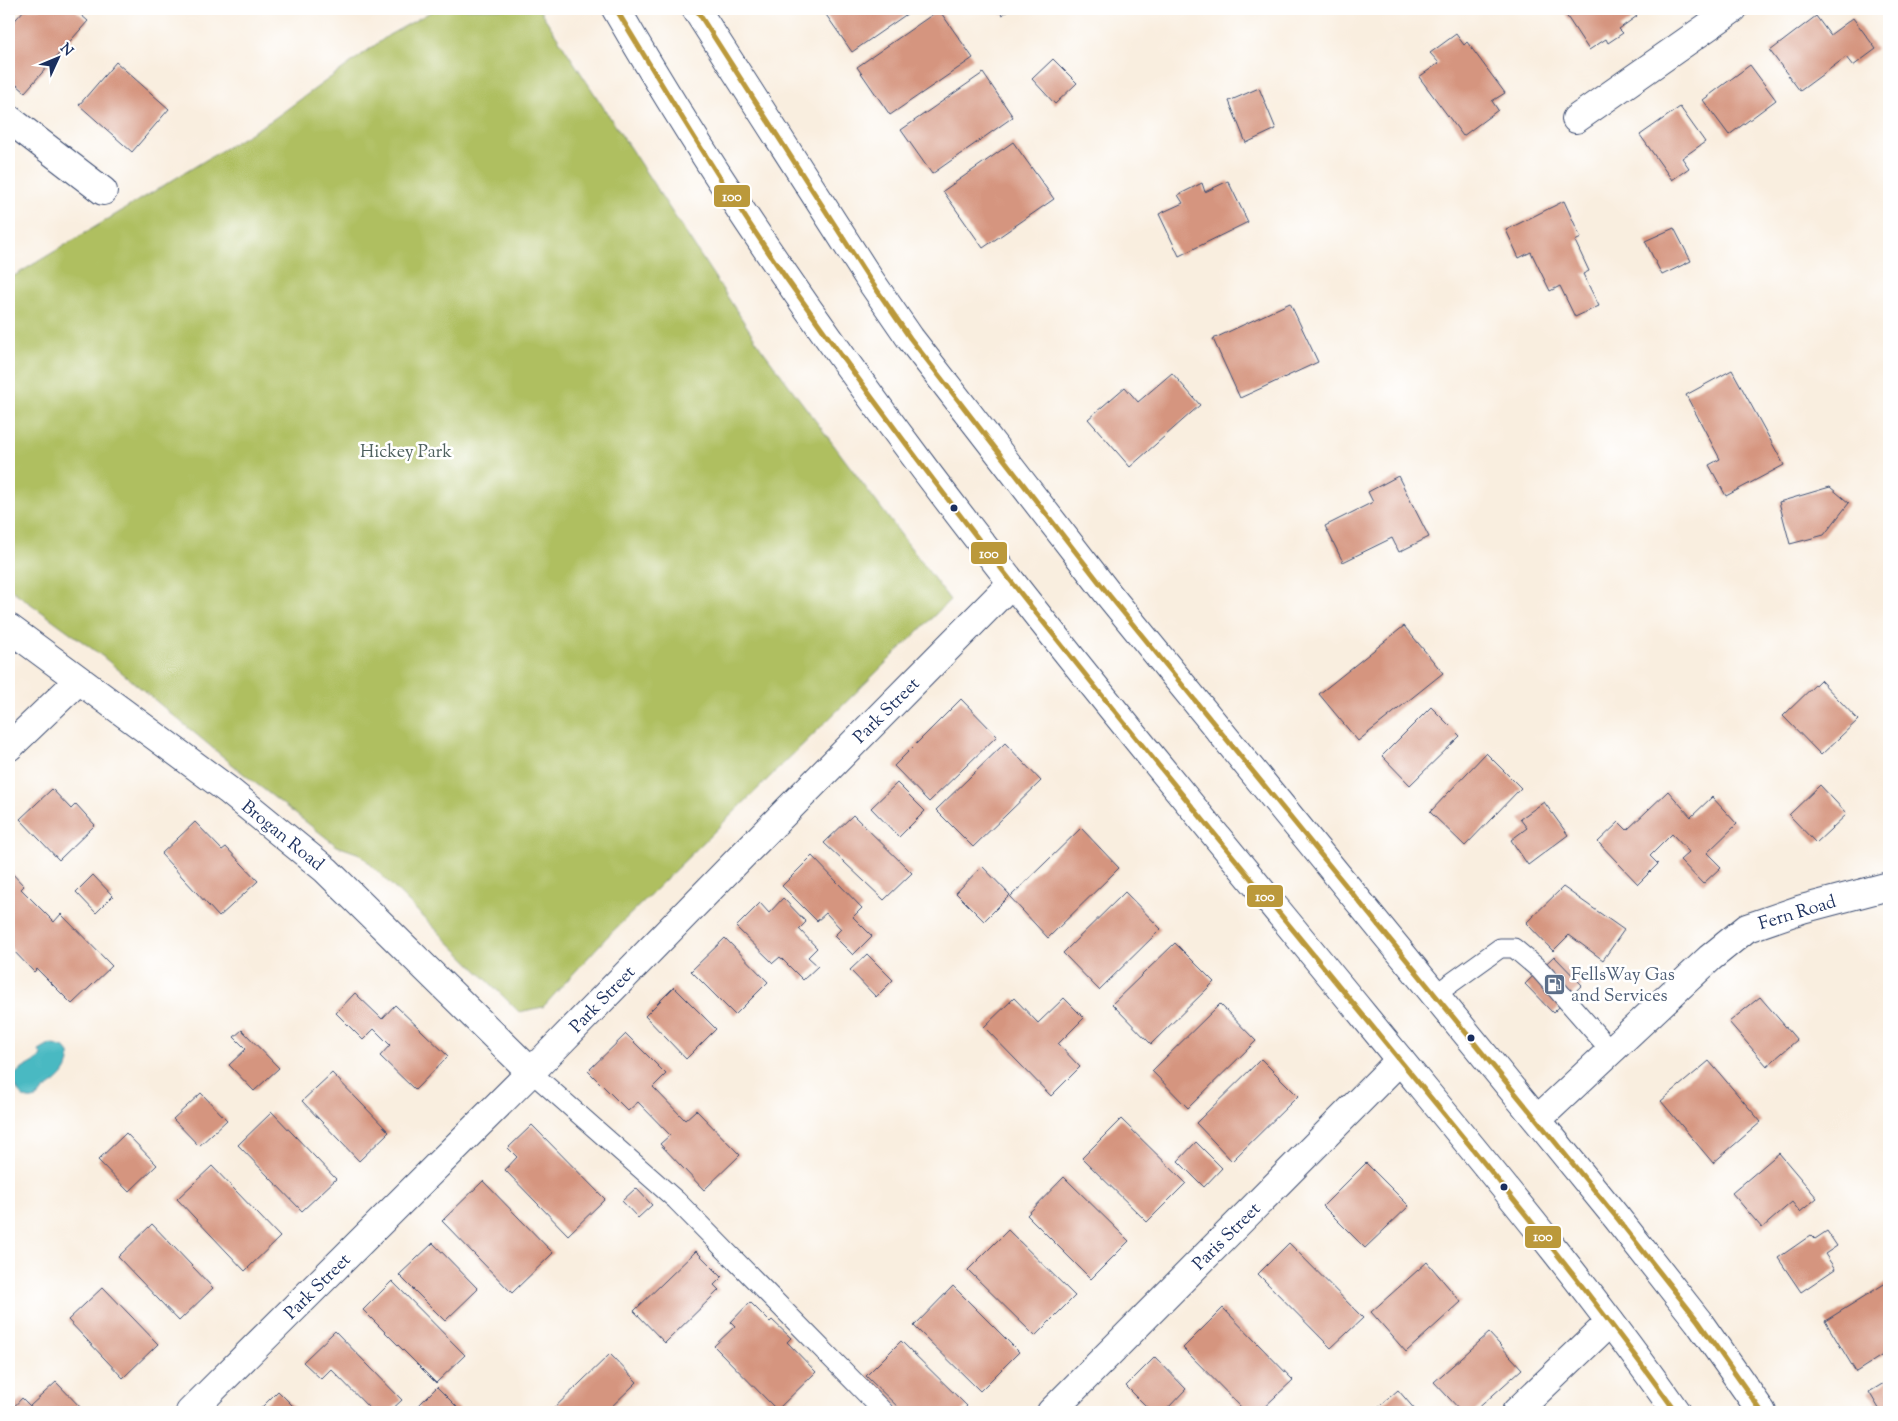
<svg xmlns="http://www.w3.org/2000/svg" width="1898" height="1421" font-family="'Sorts Mill Goudy',serif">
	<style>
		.green { fill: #afbf61; stroke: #657760 }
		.water { fill: #4ab9c2; stroke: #327490 }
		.building { fill: #d5957f }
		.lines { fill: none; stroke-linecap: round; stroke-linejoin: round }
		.lane-casing { stroke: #3c4c71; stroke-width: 21 }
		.street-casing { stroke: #3c4c71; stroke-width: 30 }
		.secondary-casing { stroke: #3c4c71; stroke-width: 30 }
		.primary-casing { stroke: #3c4c71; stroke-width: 30 }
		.lane { stroke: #fff; stroke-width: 19 }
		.street { stroke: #fff; stroke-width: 28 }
		.secondary { stroke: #fff; stroke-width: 28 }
		.primary { stroke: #fff; stroke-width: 28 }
		.bus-1-casing { stroke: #fff; stroke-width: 9 }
		.bus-1 { stroke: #bb993b; stroke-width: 5 }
		.bus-dot { fill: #1b2f5e; stroke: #fff; stroke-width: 2 }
		.labels { text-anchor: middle; stroke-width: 5; stroke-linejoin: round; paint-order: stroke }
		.park-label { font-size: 18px; fill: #4f615f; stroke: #fff }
		.street-label { font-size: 18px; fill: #1b2f5e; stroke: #fff }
		.service-label { font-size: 18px; fill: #4e5e75; stroke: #fff; text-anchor: start }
		.line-badge { stroke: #fff; stroke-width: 2 }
		.badge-label { font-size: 14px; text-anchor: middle; font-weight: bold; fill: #fff }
	</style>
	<rect width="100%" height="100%" fill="#fff"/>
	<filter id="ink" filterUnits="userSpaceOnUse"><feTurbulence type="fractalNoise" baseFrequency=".02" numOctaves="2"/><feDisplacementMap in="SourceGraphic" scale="10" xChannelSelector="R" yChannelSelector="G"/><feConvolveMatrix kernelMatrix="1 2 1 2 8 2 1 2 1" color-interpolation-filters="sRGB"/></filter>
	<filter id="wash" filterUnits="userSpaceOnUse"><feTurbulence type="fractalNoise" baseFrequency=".0096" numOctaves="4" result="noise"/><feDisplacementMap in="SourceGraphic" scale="20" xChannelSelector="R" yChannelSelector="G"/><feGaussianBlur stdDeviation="1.12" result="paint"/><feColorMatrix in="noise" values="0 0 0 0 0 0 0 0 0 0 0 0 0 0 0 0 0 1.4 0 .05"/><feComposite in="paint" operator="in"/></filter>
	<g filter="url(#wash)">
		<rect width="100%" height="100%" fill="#f9eedf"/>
		<path class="green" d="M436,9h103l222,339 189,252 -345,339 -62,68 -24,5 -159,-158 -23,-8 -92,-71 -143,-119 -93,-68v-309l263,-159 117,-85z"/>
		<path class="water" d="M51,1044l14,4 4,5c2,19 -11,28 -25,37 -3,2 -4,6 -8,8 -14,6 -21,-11 -23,-21 6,-9 20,-12 29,-21l-3,-5z"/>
		<g id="blocks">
			<g class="building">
				<path d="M25,9h49l14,12 -63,71 -16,-14v-51z"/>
				<path d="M822,9h92l-62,43z"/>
				<path d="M998,9h13l-9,6z"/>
				<path d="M1562,9h69l6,7 -18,13 4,4 -15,10 -2,-4 -17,11z"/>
				<path d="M939,10l34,48 -83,57 -33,-48z"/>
				<path d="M1816,16l14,19 23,-17 23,31 -23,17 -7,-9 -46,34 -30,-40z"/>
				<path d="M1456,34l8,11 3,-3 38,51 -13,8 6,9 -35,26 -44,-59 20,-14 -9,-10z"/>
				<path d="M1053,59l24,24 -22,21 -23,-25z"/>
				<path d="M116,62l53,47 -37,43 -53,-47z"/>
				<path d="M1750,65l26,35 -47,35 -26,-35z"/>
				<path d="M983,73l30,44 -81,57 -31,-44z"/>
				<path d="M1259,88l17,41 -30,14 -17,-42z"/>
				<path d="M1680,107l25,35 -23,16 7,10 -17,12 -32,-45z"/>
				<path d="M1013,142l41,57 -71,49 -40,-57z"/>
				<path d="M1228,181l20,41 -69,34 -20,-42 24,-11 -5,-8 24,-12 3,9z"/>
				<path d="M1564,201l17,37 -6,3 14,30 -6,3 16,32 -24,11 -15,-31 -10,5 -19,-39 -12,6 -13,-28z"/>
				<path d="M1674,228l17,33 -29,14 -17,-34z"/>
				<path d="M1290,303l28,59 -78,36 -27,-59z"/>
				<path d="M1732,370l52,95 -58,31 -17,-31 11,-6 -34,-64z"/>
				<path d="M1172,373l28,32 -70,62 -42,-48 37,-32 13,15z"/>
				<path d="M1398,476l31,61 -30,15 -7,-14 -49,24 -18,-36 48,-24 -5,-10z"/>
				<path d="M1830,487l19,16 -25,32 -34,9 -11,-42z"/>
				<path d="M1404,626l39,47 -85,68 -39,-47z"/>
				<path d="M1820,680l38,40 -37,35 -38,-39z"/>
				<path d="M961,699l36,37 -68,66 -35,-36z"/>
				<path d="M1431,707l29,29 -50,49 -28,-29z"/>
				<path d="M1005,743l36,38 -68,66 -37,-37z"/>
				<path d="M1486,753l35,35 -56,58 -35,-34z"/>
				<path d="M897,783l28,28 -26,26 -28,-29z"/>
				<path d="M1820,785l27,29 -31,29 -27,-28z"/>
				<path d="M52,789l19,20 5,-5 19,21 -36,35 -39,-41z"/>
				<path d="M1668,791l23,26 21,-20 25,27 -30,29 14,14 -18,17 -23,-24 9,-8 -17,-18 -22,22 8,8 -20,20 -40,-42 21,-20 8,8z"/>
				<path d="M1544,802l24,33 -40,30 -17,-25 16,-12 -7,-9z"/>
				<path d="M853,815l59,58 -28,27 -60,-57z"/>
				<path d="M195,822l27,28 4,-3 32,34 -39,36 -58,-63z"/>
				<path d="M1081,828l38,40 -71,70 -38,-41z"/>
				<path d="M812,856l50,52 -9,9 19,19 -19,19 -19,-19 7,-7 -15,-16 -9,8 -35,-35z"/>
				<path d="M982,866l28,29 -26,26 -28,-28z"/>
				<path d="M9,870l15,16 -3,3 33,33 7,-8 51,52 -40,38 -35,-35 -3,3 -25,-26z"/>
				<path d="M93,875l20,21 -17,17 -20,-21z"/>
				<path d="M1563,887l61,43 -21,30 -34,-25 -16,16 -27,-28z"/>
				<path d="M1125,892l36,37 -62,61 -36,-37z"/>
				<path d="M783,898l23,24 -7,7 18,19 -9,9 10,9 -15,14 -23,-23 -7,6 -37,-36 24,-24 9,10z"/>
				<path d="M725,938l43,44 -33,33 -44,-44z"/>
				<path d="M1175,943l39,39 -63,62 -39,-40z"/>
				<path d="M867,954l26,26 -17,17 -26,-27z"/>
				<path d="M1554,956l28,29 -29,28 -28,-29z"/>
				<path d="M674,987l42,42 -30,30 -41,-43z"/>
				<path d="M355,993l27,26 13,-14 53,51 -33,34 -35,-34 10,-11 -16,-16 -11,11 -27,-27z"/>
				<path d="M1760,997l37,43 -30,26 -38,-44z"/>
				<path d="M1014,998l24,25 26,-25 20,20 -26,26 22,23 -29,29 -67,-69z"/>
				<path d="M1220,1004l36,37 -68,67 -36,-37z"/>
				<path d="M242,1030l37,38 -25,23 -25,-26 17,-16 -12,-12z"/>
				<path d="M626,1034l40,40 -13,13 32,33 11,-10 44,45 -36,35 -44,-46 10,-9 -32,-33 -10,9 -40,-40z"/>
				<path d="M1261,1059l37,37 -66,65 -36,-38z"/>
				<path d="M1709,1061l52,61 -48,41 -52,-62z"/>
				<path d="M332,1073l57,59 -30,29 -57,-60z"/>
				<path d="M201,1093l26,27 -28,26 -26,-27z"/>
				<path d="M272,1112l64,67 -34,32 -64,-66z"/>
				<path d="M1121,1119l65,64 -39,39 -65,-64z"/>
				<path d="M532,1125l73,74 -37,36 -63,-65 12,-13 -9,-9z"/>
				<path d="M126,1133l31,32 -28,27 -31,-32z"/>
				<path d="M1196,1142l26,26 -18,19 -26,-26z"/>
				<path d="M1779,1153l38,45 -17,14 -8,-10 -30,26 -30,-35z"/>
				<path d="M1366,1163l43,43 -44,42 -42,-42z"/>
				<path d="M212,1166l68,71 -35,34 -68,-72z"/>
				<path d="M1064,1177l65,64 -38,38 -64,-64z"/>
				<path d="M483,1181l70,72 -41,40 -70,-72z"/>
				<path d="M636,1188l16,17 -14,13 -16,-17z"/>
				<path d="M152,1224l61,64 -34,33 -61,-64z"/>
				<path d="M1008,1230l67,66 -40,40 -67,-66z"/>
				<path d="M1827,1231l10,15 -12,8 10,15 -34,23 -23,-34 33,-23 4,4z"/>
				<path d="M433,1243l45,46 -33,32 -46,-46z"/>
				<path d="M1289,1243l74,75 -32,30 -73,-74z"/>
				<path d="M696,1251l26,26 -8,8 5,5 -54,53 -31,-32z"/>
				<path d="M1427,1262l34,40 -55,50 -35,-40z"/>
				<path d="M392,1281l73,74 -29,28 -73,-73z"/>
				<path d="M1889,1281v70l-33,21 -31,-51z"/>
				<path d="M953,1286l66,66 -39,39 -66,-65z"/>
				<path d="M103,1287l55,57 -35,34 -55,-58z"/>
				<path d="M750,1302l20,20 2,-2 19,18 -4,4 29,30 -39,38 -63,-64 21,-20 -4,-4z"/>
				<path d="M1223,1308l70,72 -34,32h-13l-63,-64z"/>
				<path d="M335,1331l67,69 -13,12h-16l-42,-43 -10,10 -18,-17z"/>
				<path d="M1489,1333l33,36 -48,43h-12l-28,-30z"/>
				<path d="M901,1341l66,65 -6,6h-58l-37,-36z"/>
				<path d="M610,1354l27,28 -31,30h-56z"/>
				<path d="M1155,1357l31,32 -19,20 3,3h-18l-26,-26z"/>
				<path d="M1889,1380v32h-8l-12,-20z"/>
				<path d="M56,1382l29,30h-76l13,-14 8,8z"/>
				<path d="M437,1387l25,25h-38l-6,-6z"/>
				<path d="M1398,1390l19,22h-44z"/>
				<path d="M278,1391l21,21h-42z"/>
			</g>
		</g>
	</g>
	<g filter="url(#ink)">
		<use href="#blocks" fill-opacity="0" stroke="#3c4c71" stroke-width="1"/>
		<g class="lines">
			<defs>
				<g id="lane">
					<path d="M1436,994l64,-46h14l26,22 72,82"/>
					<path d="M531,1072l145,128 208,212"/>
				</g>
				<g id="street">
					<path d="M9,119l94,72"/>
					<path d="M1576,119l157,-110"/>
					<path d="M9,628l219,162 98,80 205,202"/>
					<path d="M9,747l69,-66"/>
					<path d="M1051,1412l349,-352"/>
					<path d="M1516,1412l94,-90"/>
				</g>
				<g id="secondary">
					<path d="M1538,1119l172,-161 37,-30 55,-19 87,-23"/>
					<path d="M190,1412l341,-340 211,-216 270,-273"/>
				</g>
				<g id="primary">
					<path d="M616,9c210,365 483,683 748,1007 106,130 216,259 312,396"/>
					<path d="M696,9l174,271 40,58 199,257 508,623 81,103 64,91"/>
				</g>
			</defs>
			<use href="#lane" class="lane-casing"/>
			<use href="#street" class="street-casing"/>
			<use href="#secondary" class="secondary-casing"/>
			<use href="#primary" class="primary-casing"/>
			<use href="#lane" class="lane"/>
			<use href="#street" class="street"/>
			<use href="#secondary" class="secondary"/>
			<use href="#primary" class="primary"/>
			<defs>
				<g id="bus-1">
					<path d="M616,9c55,91 110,182 170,269 90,128 184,253 282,375 110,138 223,274 335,411 94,114 187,228 273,348"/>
					<path d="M696,9l174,271 40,58 199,257 508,623 81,103 64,91"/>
				</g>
			</defs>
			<use href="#bus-1" class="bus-1-casing"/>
			<use href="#bus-1" class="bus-1"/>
		</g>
	</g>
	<defs>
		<symbol id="fuel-square" viewBox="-11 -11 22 22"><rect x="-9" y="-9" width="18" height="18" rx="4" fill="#5c6f8a" stroke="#fff"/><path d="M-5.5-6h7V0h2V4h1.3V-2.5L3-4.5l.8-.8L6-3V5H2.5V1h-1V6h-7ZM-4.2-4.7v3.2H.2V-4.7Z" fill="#fff"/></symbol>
	</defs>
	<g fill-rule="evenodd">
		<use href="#fuel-square" x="1542" y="972" width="25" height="25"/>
	</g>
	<g class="bus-dot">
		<circle cx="954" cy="508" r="4.5"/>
		<circle cx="1471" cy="1038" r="4.5"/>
		<circle cx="1504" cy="1187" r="4.5"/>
	</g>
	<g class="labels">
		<g class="park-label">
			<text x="406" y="457">Hickey Park</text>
		</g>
		<g class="street-label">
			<text transform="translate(886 710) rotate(-45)" y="6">Park Street</text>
			<text transform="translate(283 835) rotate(39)" y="6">Brogan Road</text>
			<text transform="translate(1797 912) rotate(-17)" y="6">Fern Road</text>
			<text transform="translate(602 999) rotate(-46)" y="6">Park Street</text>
			<text transform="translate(1226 1236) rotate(-45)" y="6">Paris Street</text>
			<text transform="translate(317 1286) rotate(-45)" y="6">Park Street</text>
		</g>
		<g class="service-label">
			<text x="1571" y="980">FellsWay Gas<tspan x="1571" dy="21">and Services</tspan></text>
		</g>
	</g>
	<g class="line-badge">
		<rect x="713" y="184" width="38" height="24" rx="5" fill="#bb993b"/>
		<rect x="970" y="541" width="38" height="24" rx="5" fill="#bb993b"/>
		<rect x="1246" y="884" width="38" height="24" rx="5" fill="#bb993b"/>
		<rect x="1524" y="1225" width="38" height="24" rx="5" fill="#bb993b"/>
	</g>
	<g class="badge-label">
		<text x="732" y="201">100</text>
		<text x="989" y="558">100</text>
		<text x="1265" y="901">100</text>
		<text x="1543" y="1241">100</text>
	</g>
	<rect width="1898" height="1421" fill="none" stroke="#fff" stroke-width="30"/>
	<g transform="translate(58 58) rotate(46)" stroke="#ffffff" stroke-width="4" paint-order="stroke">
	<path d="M0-4L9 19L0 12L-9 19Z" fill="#1b2f5e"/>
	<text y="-8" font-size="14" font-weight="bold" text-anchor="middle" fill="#1b2f5e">N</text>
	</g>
</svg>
